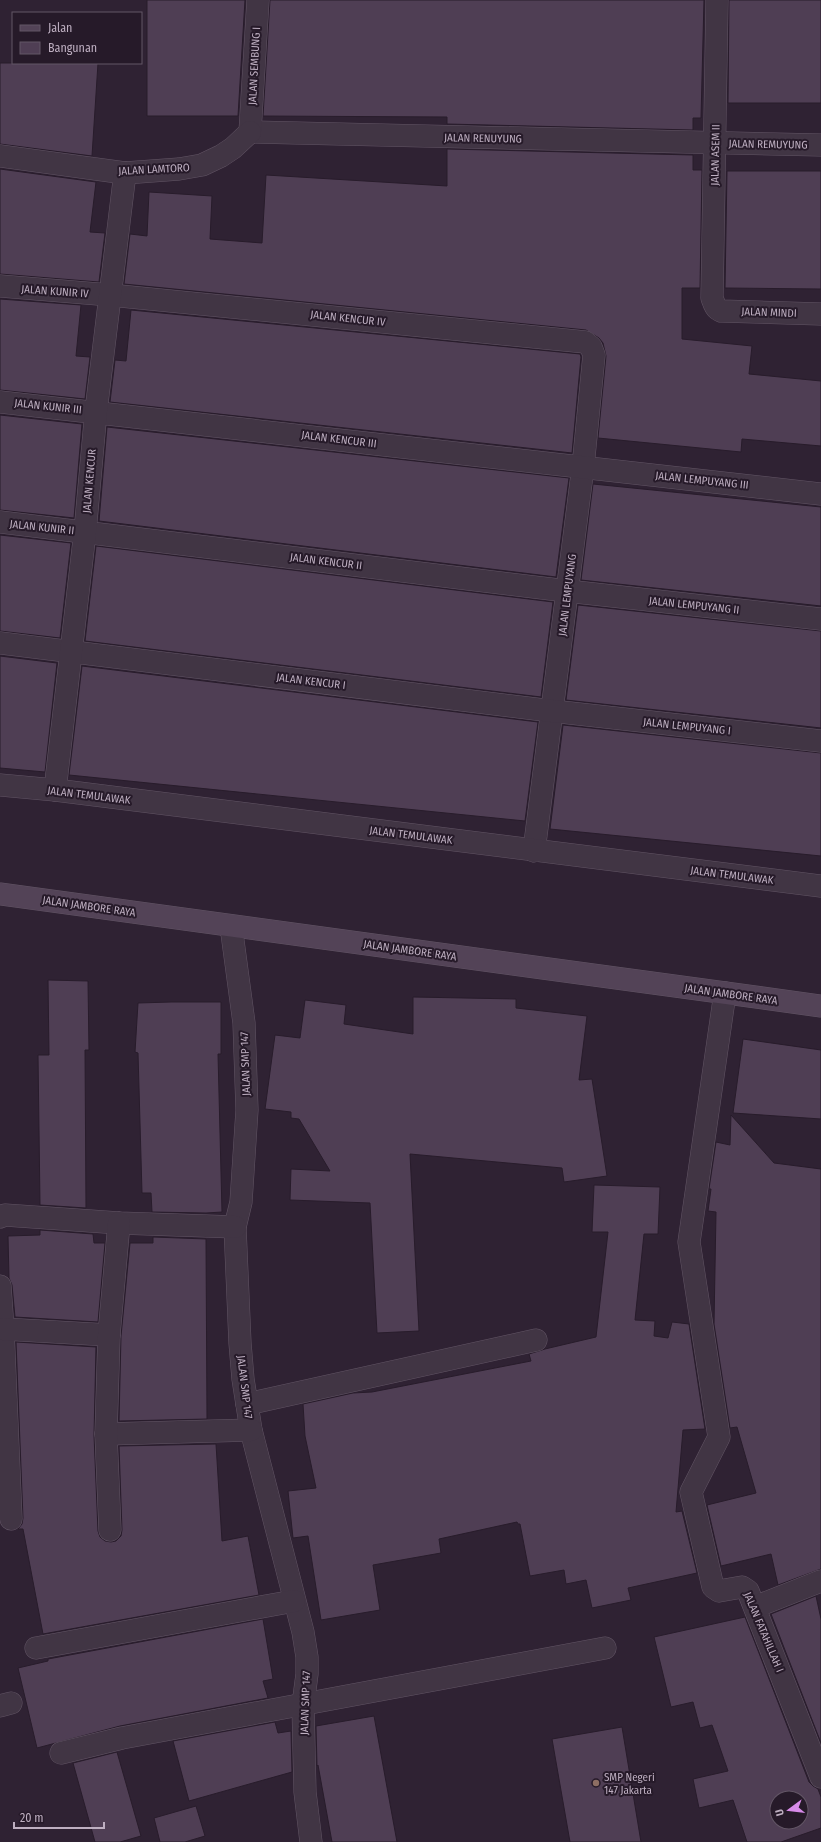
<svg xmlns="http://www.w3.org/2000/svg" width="821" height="1842" font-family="'Fira Sans Condensed',sans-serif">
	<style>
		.building { fill: #4f3e54; stroke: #281c2b; fill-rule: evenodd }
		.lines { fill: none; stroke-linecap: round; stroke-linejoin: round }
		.street-casing { stroke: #625565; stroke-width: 23 }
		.secondary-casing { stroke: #625565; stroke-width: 23 }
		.street { stroke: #413544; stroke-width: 22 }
		.secondary { stroke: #534357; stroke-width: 22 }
		.education-dot { fill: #8d6e63; stroke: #261a29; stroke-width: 1.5 }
		.labels { text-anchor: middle; stroke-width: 4; stroke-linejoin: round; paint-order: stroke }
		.street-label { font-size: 11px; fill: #beafc1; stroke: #261a29 }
		.poi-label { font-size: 11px; fill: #beafc1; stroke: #261a29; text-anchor: start }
	</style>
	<rect width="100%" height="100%" fill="#2f2233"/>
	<g class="building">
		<path d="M147,0h98l-7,116h-91z"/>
		<path d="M270,0h434l-3,118h-8v12l-246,-6v-7l-184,-1z"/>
		<path d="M729,0h92v103h-93z"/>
		<path d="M0,63h98l-6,93 -92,-12z"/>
		<path d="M447,149l246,6v15h9l-2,118h-18v51l70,7 -3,28 72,7v65l-79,-7 -1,13 -143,-14 8,-82 -3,-13 -4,-5 -13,-8 -462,-46 6,-50 17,2 2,-44 63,4 -2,43 52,4 4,-68 181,11z"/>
		<path d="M0,169l96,13 -6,50 15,1 -6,49 -99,-8z"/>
		<path d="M727,171h94v118l-96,-1z"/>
		<path d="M0,299l81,6 -5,51 14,1 -5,42 -85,-9z"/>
		<path d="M131,310l449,44 1,3 -9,96 -462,-51 5,-42 11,1z"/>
		<path d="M0,415l82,9 -8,94 -74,-8z"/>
		<path d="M107,427l462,51 -13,99 -457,-56z"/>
		<path d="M593,484l228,23v99l-240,-26z"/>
		<path d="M0,535l71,8 -11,95 -60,-7z"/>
		<path d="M96,546l457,56 -12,95 -456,-56z"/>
		<path d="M578,605l243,26v97l-255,-28z"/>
		<path d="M0,656l57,7 -12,109 -45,-4z"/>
		<path d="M82,666l456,56 -13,99 -456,-46z"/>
		<path d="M563,725l258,28v103l-271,-27z"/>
		<path d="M48,980l40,1 1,69h-4l1,158 -46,-3 -2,-150h11z"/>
		<path d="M413,997l103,2v9l71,8 -8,64 13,-1 15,97 -43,6 -2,-14 -152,-14 9,177 -42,2 -7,-130 -80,-3 1,-31 39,2 -31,-52 -8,-1v-6l-26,-3 10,-74 25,3 5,-38 41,5 -2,19 69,10z"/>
		<path d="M171,1002h50v52h-3l4,158 -16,1 -54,-1 -1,-19h-9l-4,-140 -3,-1 3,-49z"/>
		<path d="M743,1039l78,11v69l-88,-6z"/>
		<path d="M731,1115l43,48 47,6v400l-43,16 -7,-31 -50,12 -14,-61 49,-12 -19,-66 -7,1 -16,-104 2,-112 -8,-1 3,-22h-2l7,-47 14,3z"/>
		<path d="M594,1185l66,2 -2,47h-14l-9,86 20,1 -1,15 14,2 4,-16 17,2 16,105 -22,1 -7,82 6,-1 15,62 -69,15 3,12 -39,8 -6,-28 -20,4 -2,-14 -34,6 -10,-52h-2l-1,-2 -78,17 2,14 -68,12 7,45 -59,10 -13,-84 -15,2 -5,-47 28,-3 -11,-52 -2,-32 50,-11 19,-1 159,-31 -2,-7 16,-5 51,-12 12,-105h-16z"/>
		<path d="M40,1230l53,4 1,9h11l-7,79 -83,-5 -3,-32 -3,-7 -1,-42 32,-1z"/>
		<path d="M153,1237l53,2 1,180 -88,2 2,-85 9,-93h23z"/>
		<path d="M16,1342l80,5 -2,88 4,96 2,6 5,4 6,1 5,-1 5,-5 1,-6 -3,-84 97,-2 6,97 26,-5 11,59 -216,39 -20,-105h-5l4,-5 1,-6z"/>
		<path d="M816,1596l5,23v124l-50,-129z"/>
		<path d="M745,1617l64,165 4,4 5,3 3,8v31l-40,14h-34l-14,-42 -34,8 -6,-29 35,-8 -16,-46 -12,3 -7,-26 -22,5 -17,-70zM777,1798h24v24h-24z"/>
		<path d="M263,1619l10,60 -10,2 5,17 -148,28 -83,22 -19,-80 30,-7v-2z"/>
		<path d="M374,1716l23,126h-65l-14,-77 -1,1 -1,-40z"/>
		<path d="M275,1722l3,11 13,-2 1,41 -103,29 -16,-60z"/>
		<path d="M622,1727l19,115h-71l-18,-103z"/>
		<path d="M117,1752l24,84 -21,6h-25l-22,-79z"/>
		<path d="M196,1806l9,30 -20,6h-25l-6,-24z"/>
	</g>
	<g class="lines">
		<defs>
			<g id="street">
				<path d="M717,0l-5,298c2,5 3,11 9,13l100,3"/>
				<path d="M250,132l571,13"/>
				<path d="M250,132l8,-132"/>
				<path d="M0,156l125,17 54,-4 23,-4 19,-9 12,-8 17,-16"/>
				<path d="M0,286l110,9 475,47 6,5 3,8 -11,112 -49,384"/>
				<path d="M0,402l821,92"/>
				<path d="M0,522l567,69 254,28"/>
				<path d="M0,643l552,68 269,30"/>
				<path d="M0,785l55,5 766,96"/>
				<path d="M55,790l30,-258 11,-121 29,-238"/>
				<path d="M231,926l13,97 3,87 -6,92 -6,25 5,116 3,36 8,51 52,202 4,25v17l-4,31 2,87 6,50"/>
				<path d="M725,993l-36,249 30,195 -28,55 22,95 6,4 23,-4 6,4 73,186"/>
				<path d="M0,1217l5,-2 114,8 116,4"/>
				<path d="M0,1286l3,43 8,190"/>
				<path d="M3,1329l106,6"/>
				<path d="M247,1404l289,-64"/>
				<path d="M106,1434l145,-4"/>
				<path d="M110,1530l-4,-96 3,-99 10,-112"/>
				<path d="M755,1607l66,-26"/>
				<path d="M36,1648l258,-47"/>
				<path d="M0,1706l11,-3"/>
				<path d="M61,1753l61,-15 483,-90"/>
			</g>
			<path id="secondary" d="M0,894l821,112"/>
		</defs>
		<use href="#street" class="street-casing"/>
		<use href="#secondary" class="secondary-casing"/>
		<use href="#street" class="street"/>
		<use href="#secondary" class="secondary"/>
	</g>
	<circle class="education-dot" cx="596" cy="1783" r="4"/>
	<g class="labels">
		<g class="street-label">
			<text transform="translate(254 66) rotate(-87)" y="4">JALAN SEMBUNG I</text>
			<text transform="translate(483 138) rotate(1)" y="4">JALAN RENUYUNG</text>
			<text transform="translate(768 144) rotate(1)" y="4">JALAN REMUYUNG</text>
			<text transform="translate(715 155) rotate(-89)" y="4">JALAN ASEM II</text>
			<text transform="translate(154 169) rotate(-3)" y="4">JALAN LAMTORO</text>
			<text transform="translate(55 291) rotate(4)" y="4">JALAN KUNIR IV</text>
			<text transform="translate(769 312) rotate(2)" y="4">JALAN MINDI</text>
			<text transform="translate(348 318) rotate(6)" y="4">JALAN KENCUR IV</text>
			<text transform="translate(48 406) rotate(6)" y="4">JALAN KUNIR III</text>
			<text transform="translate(339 439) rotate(7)" y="4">JALAN KENCUR III</text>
			<text transform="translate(702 480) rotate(6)" y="4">JALAN LEMPUYANG III</text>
			<text transform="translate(89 481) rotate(-85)" y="4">JALAN KENCUR</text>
			<text transform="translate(42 527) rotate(6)" y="4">JALAN KUNIR II</text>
			<text transform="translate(326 561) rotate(7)" y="4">JALAN KENCUR II</text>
			<text transform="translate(567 595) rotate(-83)" y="4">JALAN LEMPUYANG</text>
			<text transform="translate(694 605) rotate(6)" y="4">JALAN LEMPUYANG II</text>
			<text transform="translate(311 681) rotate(7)" y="4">JALAN KENCUR I</text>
			<text transform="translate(687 726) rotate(6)" y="4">JALAN LEMPUYANG I</text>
			<text transform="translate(89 795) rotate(7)" y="4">JALAN TEMULAWAK</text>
			<text transform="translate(411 835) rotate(7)" y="4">JALAN TEMULAWAK</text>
			<text transform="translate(732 875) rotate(7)" y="4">JALAN TEMULAWAK</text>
			<text transform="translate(89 906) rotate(8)" y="4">JALAN JAMBORE RAYA</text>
			<text transform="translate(410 950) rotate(8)" y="4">JALAN JAMBORE RAYA</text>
			<text transform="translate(731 994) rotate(8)" y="4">JALAN JAMBORE RAYA</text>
			<text transform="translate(245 1064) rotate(-92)" y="4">JALAN SMP 147</text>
			<text transform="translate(245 1387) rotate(83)" y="4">JALAN SMP 147</text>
			<text transform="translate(764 1632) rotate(67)" y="4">JALAN FATAHILLAH I</text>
			<text transform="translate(305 1703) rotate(-88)" y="4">JALAN SMP 147</text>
		</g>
		<g class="poi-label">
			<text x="604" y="1781">SMP Negeri<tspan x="604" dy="13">147 Jakarta</tspan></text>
		</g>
	</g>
	<rect x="12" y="12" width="130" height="52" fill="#261a29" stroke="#635666"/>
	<rect x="20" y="25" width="20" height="6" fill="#534357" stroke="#635666"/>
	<text x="48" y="32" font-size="12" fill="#beafc1">Jalan</text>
	<rect x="20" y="42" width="20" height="12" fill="#4f3e54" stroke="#635666"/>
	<text x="48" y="52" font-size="12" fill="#beafc1">Bangunan</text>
	<g transform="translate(789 1810) rotate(255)"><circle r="19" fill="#261a29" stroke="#635666"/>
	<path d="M0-3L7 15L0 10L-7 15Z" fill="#d88bea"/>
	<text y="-6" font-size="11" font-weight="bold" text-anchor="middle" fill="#beafc1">U</text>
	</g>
	<path d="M14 1822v6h90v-6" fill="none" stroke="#beafc1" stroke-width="2"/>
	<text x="20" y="1822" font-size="12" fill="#beafc1" stroke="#261a29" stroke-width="3" paint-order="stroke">20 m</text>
</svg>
